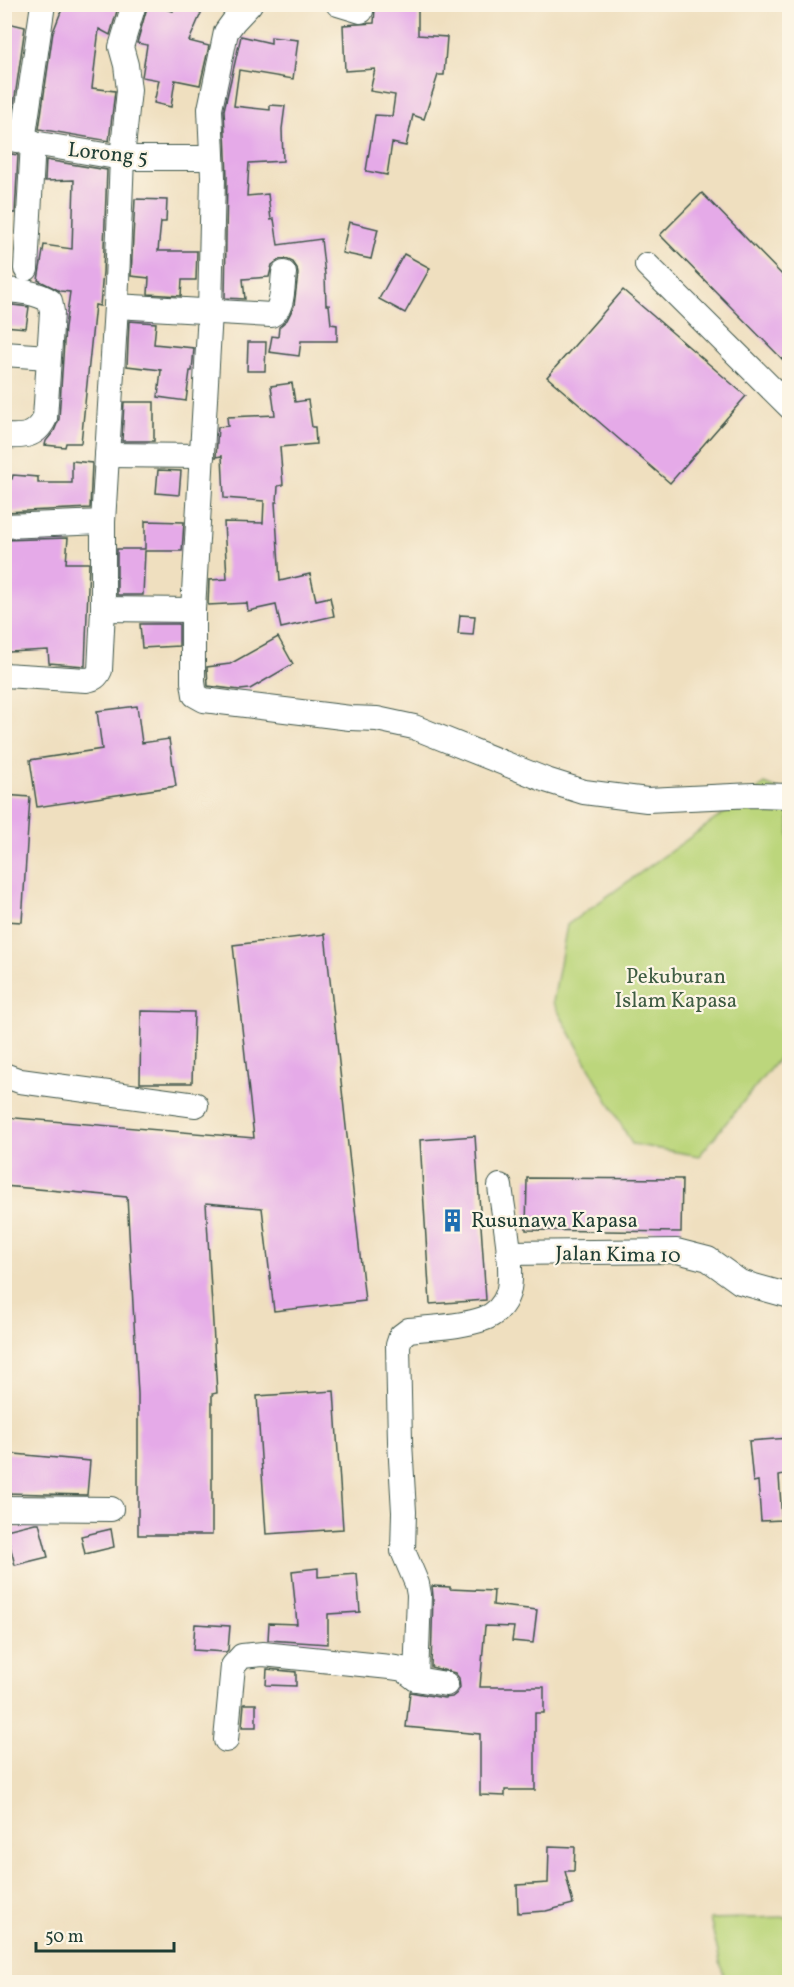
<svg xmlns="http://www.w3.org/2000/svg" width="794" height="1987" font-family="Vollkorn,serif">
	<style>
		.green { fill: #bcd67c; stroke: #6e8a58; stroke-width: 1.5 }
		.building { fill: #e5aae8 }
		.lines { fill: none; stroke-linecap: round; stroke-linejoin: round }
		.minor-casing { stroke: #3e5549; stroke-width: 26 }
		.minor { stroke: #fff; stroke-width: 24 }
		.labels { text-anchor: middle; stroke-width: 4.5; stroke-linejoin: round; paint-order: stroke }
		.street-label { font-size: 21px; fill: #1f3d34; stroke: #fcf5e5 }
		.park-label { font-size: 21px; fill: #3e5c42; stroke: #fcf5e5 }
		.poi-label { font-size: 21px; fill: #1f3d34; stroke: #fcf5e5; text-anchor: start }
	</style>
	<rect width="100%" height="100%" fill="#fcf5e5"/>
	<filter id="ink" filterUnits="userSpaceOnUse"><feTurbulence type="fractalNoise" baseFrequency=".0167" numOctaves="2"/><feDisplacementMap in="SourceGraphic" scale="12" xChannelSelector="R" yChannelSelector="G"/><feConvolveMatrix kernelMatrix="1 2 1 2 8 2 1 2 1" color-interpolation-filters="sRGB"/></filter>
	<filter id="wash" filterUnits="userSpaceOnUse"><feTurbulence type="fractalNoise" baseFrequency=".008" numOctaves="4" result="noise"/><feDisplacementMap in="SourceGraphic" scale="24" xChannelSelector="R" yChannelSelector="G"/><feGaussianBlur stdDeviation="1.35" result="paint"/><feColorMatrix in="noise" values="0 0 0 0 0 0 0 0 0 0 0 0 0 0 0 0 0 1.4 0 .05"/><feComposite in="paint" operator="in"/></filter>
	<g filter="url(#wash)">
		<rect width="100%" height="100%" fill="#efdfbf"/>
		<g class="green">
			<path d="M765,784l24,10 1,212 -11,52 -80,98 -67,-12 -79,-142 14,-77z"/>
			<path d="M789,1917v65h-64l-15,-63z"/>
		</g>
		<g id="blocks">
			<g class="building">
				<path d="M64,4h55l-9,31 -11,-6 -7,59 23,3 -6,50 -70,-12 14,-97z"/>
				<path d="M148,4l25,7 3,-7h29l-16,37 20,5 -9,39 -25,-5 -4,27 -17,-4 5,-23 -17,-3 5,-32 -10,-2z"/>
				<path d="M373,4h45v31l29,2 -3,38h-6l-14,44 -11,-4 -7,31 -14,-3 -5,32 -21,-4 9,-56 17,1 3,-21 -25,-4 5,-22 -30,2 -2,-46 31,-2 1,-15z"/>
				<path d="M4,22l21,5 -14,98 -7,-1z"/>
				<path d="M241,36l30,7v-6l27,3 -5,39 -54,-9 -5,36 36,4v-5l15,1 -3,23 1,32 -34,2 -2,33 21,-2 3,26 3,-1 4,26 43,-6 4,36 1,30h3l2,19 6,1v16h-36l-2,15 -30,-4 3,-16 6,1 1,-10 8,-7 7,-14 4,-32 -1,-6 -4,-6 -7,-3 -7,1 -7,5 -3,12 -26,2 2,20 -20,-1 2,-121 -3,-67z"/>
				<path d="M4,153l14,2 -3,58h-11z"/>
				<path d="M46,160l61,10 -4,102 -3,34 -5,-1 -14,138h-15l-1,4 -20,-2 1,-4 8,-10 5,-12 6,-92 5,-35 -10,-1 -22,-11 6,-35 28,4 2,-69 -29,1z"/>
				<path d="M702,193l87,89v84l-129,-131z"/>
				<path d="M135,199l32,1 -1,22h-5l-3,29h39l-1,29h-14l-1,16 -33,-2 1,-16 -18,-2z"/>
				<path d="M349,222l29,7 -7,30 -29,-6z"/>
				<path d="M404,254l26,14 -25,45 -26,-14z"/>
				<path d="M623,290l123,106 -76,87 -123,-106z"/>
				<path d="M4,304l25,3 -3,21 -22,-2z"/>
				<path d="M129,321l27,2 -2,21 40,4 -2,23h-2l-4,30 -28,-4 3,-27 -34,-4z"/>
				<path d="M248,342h18l-1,29h-18z"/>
				<path d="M292,383l3,19 13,-2 4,27h3l1,17 -36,3 3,38 -5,1 -1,16h-2l5,79 30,-7 6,26 14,-3 4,19 -53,12 -5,-23 -28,6 -1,-8 -39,2 1,-25 18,-1 -3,-57 39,1 1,-22 -40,-3 -2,-42 -6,1 2,-30 10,-1 -1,-9 48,-2 -4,-29z"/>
				<path d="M124,402h30v39h-32z"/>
				<path d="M72,461l20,2 -2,45 -86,4v-33h8l1,-4 25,2v6h34z"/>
				<path d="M158,470l23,1 -2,24 -23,-2z"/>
				<path d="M145,521l39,1 -2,29h-37l-2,44h-26v-46h28z"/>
				<path d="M68,538l-2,25h23l-4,103 -36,-3 -1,-13 -39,2 -2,-40h-3v-72z"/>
				<path d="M460,615l15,1 -2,19 -15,-1z"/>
				<path d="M140,624h39v22l-37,2z"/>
				<path d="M278,637l15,27 -43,25 -10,1 -32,-4 -1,-19 23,-3z"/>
				<path d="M137,706l5,37 27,-4 7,47 -139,21 -7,-47 72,-11 -5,-38z"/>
				<path d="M4,795l26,2 -8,125 -18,-1z"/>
				<path d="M325,934l40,367 -91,10 -12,-103 -56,-5 11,190 -5,1v141h-74v-141l-11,-197 -123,-11v-69l250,21 -21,-193z"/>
				<path d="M141,1011l53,1 -2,71h-52z"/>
				<path d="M475,1136l11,164 -56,4 -10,-164z"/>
				<path d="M527,1178l155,1 -1,53 -155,-2z"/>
				<path d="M334,1391l9,138 -77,5 -9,-138z"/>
				<path d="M789,1438v36l-10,2 3,44 -21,1 -3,-40 -5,1 -4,-41z"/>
				<path d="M4,1453l86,8 -3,34 -83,-2z"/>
				<path d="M35,1523h4l9,34 -33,8 -9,-35z"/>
				<path d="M111,1529l3,18 -29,7 -4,-18z"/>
				<path d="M318,1568v9l39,-3 3,38 -32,2v30l-60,-4 1,-17 28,1 -5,-53z"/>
				<path d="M432,1586l18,1v2l44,2 -1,14 44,5 -4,33 -21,-2 2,-14 -29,-1 -5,61h64v26h-9v77h-30v6l-25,-1v-61l-74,-7 4,-35 34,6 8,-1 5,-4 3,-6 -1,-9 -4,-5 -24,-6 2,-71z"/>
				<path d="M195,1624l35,2 -2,24 -2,2 -33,-2z"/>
				<path d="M267,1669l29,3v14l-30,-1z"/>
				<path d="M244,1704h12v23h-14z"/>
				<path d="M549,1846l26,1 -1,24h-9l8,33 -27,7 -28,2 -1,-28 31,-2z"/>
			</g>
		</g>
	</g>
	<g filter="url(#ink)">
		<use href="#blocks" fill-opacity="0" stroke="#3e5549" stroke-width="1.5"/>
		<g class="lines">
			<defs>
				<g id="minor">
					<path d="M250,4l-16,17 -8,11 -16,77 3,68 -3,135 -17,298v72l2,13 9,5 146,18 27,1 37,8 132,53 38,12 63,8 107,-5 36,1"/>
					<path d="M338,4l23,7"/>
					<path d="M4,138l118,20h90"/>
					<path d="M23,141l20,-137"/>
					<path d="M647,265l143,142"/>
					<path d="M26,269l7,-127"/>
					<path d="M4,290c16,1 32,2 46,11l2,11 -7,106c-9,19 -22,19 -41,18"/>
					<path d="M116,306l155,9c13,-6 11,-29 13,-42"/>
					<path d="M4,354l44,3"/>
					<path d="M107,455l95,1"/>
					<path d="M4,526l99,-4 13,-216 6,-148 7,-68 -3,-25 -5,-18 13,-43"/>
					<path d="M103,609l90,1"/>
					<path d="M4,675l82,5c8,-1 11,-3 14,-10l3,-61v-87"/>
					<path d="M4,1075l16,6 176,24"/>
					<path d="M508,1253l169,-2 31,8 32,23 50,14"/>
					<path d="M4,1508l107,1"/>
					<path d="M446,1684l-30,-5 3,-84 -2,-11 -14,-33 1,-39 -4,-70 -2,-97 3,-9 8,-6c24,-3 51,-3 74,-11 12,-4 21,-14 25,-26 7,-24 -5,-80 -8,-107"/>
					<path d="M226,1740l7,-74 9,-10 21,-2 127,13 13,2 13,10"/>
				</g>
			</defs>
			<use href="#minor" class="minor-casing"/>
			<use href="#minor" class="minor"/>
		</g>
	</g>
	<defs>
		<symbol id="building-bare" viewBox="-9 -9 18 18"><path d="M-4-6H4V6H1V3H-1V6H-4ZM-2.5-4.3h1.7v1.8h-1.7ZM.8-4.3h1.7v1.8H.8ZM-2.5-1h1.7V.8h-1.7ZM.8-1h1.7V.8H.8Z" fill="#1f6fb2" stroke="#fcf5e5" stroke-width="2.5" paint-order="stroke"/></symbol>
	</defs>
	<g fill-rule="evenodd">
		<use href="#building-bare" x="436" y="1204" width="33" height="33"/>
	</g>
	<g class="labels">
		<g class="street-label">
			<text transform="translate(108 153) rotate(6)" y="7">Lorong 5</text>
			<text transform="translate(618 1254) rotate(1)" y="7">Jalan Kima 10</text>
		</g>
		<g class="park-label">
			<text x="676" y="983">Pekuburan<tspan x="676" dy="24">Islam Kapasa</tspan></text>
		</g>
		<g class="poi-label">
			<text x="471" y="1227">Rusunawa Kapasa</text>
		</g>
	</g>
	<rect width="794" height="1987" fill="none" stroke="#fcf5e5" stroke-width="24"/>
	<path d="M36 1942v9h138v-9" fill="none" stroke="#1f3d34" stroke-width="3"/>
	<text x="45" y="1942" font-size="18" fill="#1f3d34" stroke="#fcf5e5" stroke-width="4.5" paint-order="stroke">50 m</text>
</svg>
